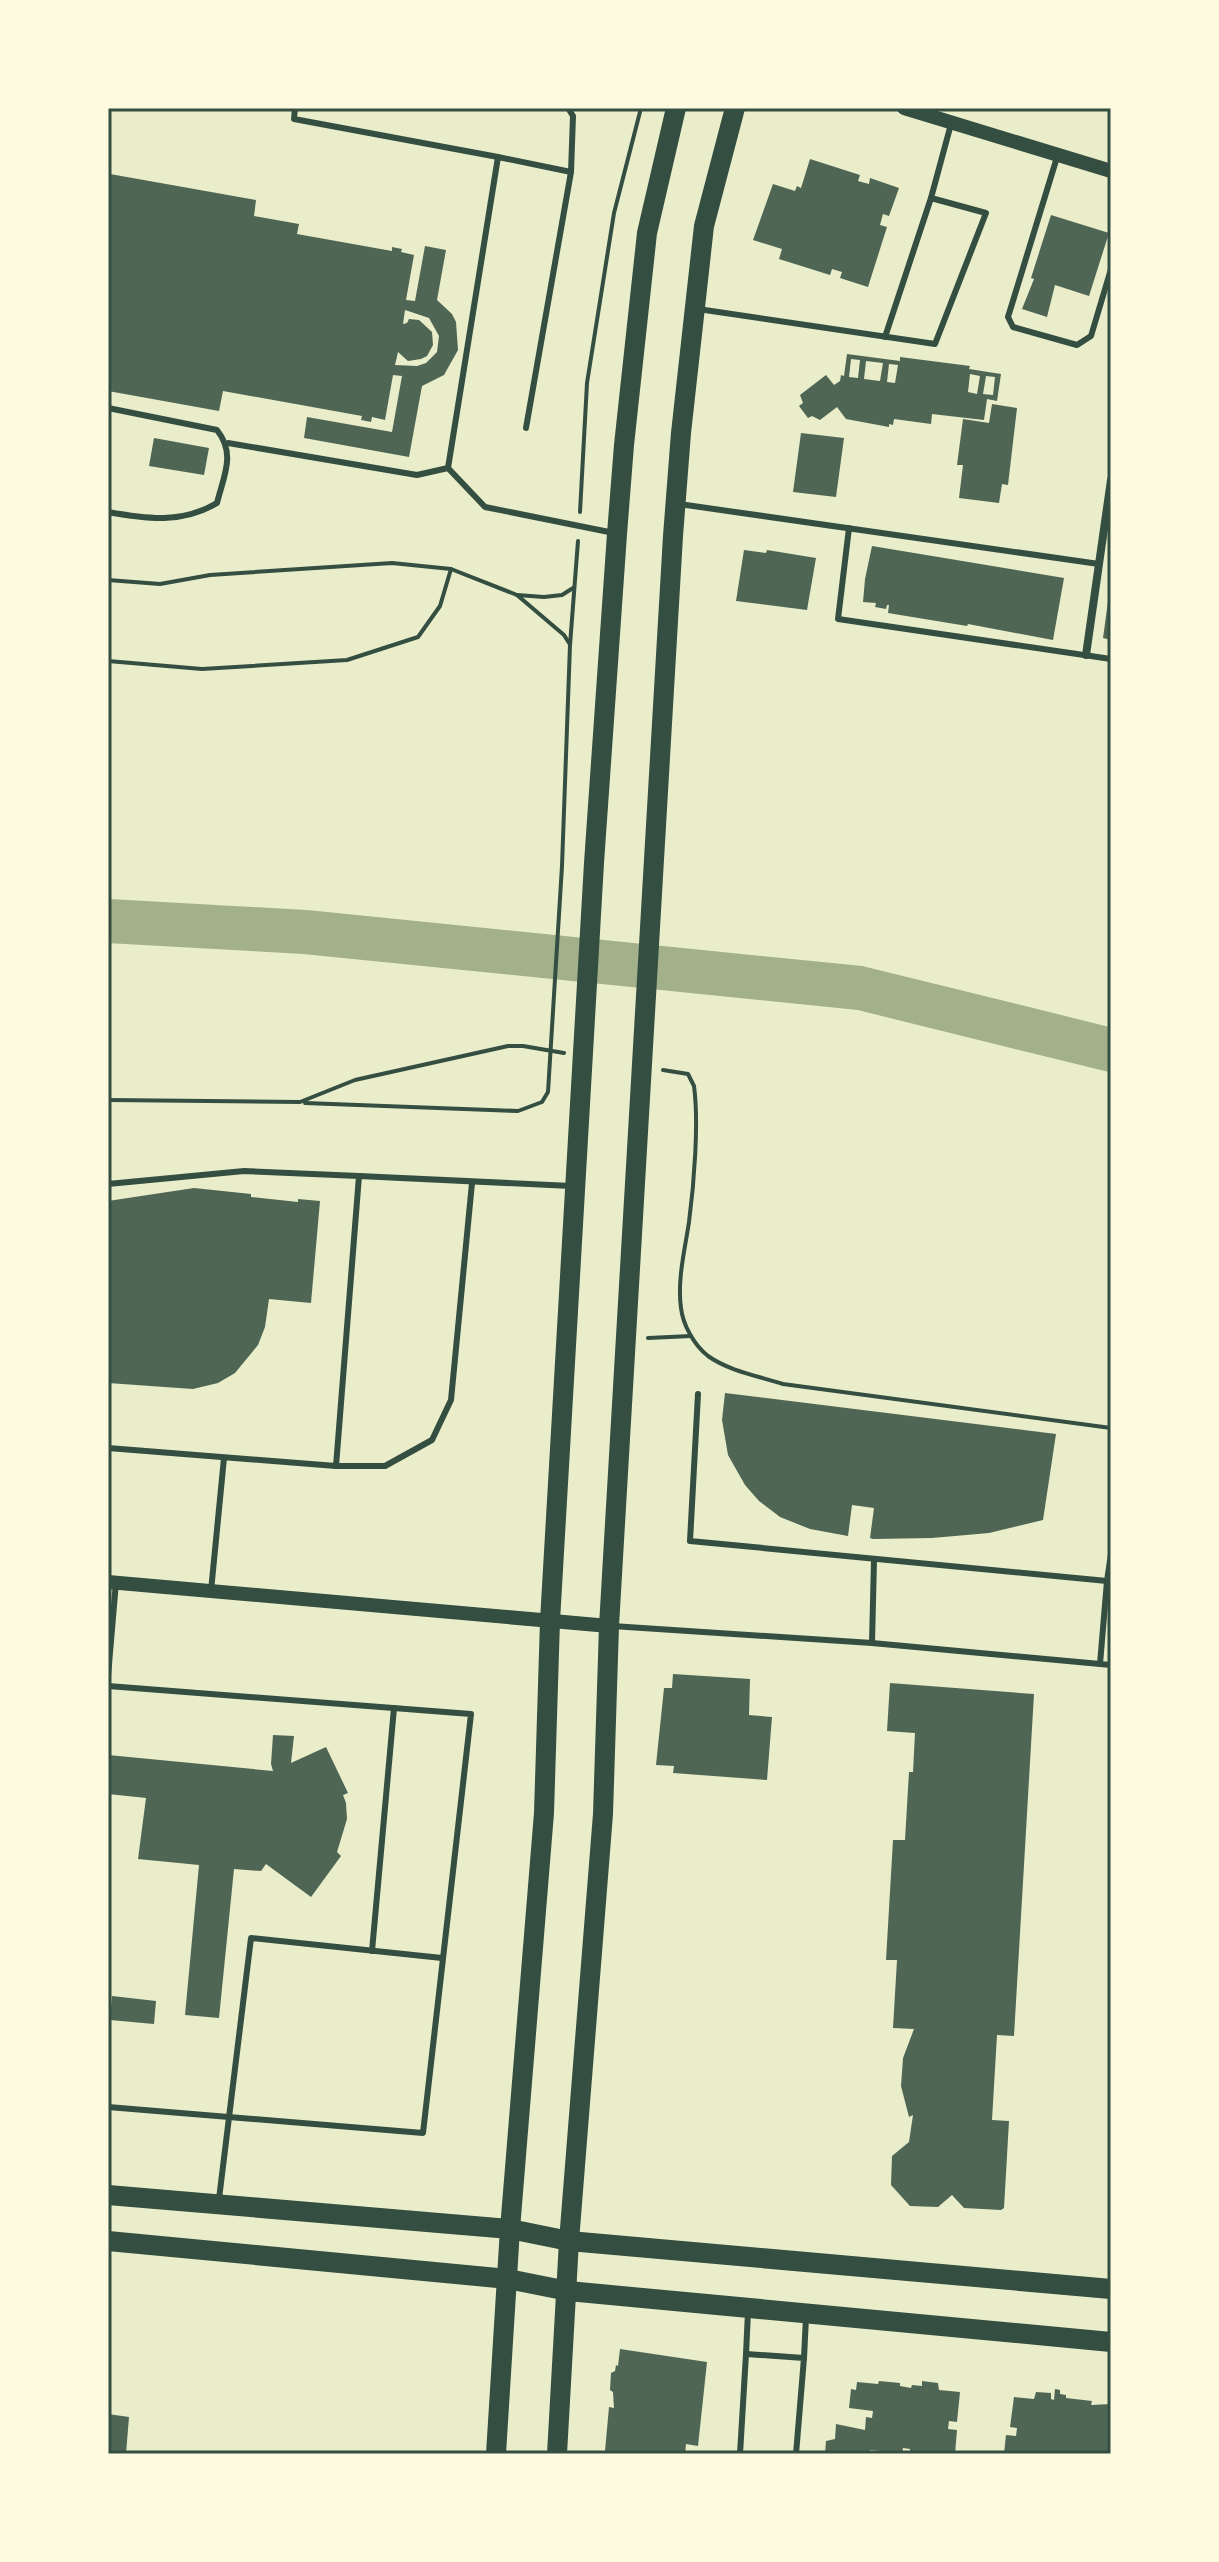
<svg xmlns="http://www.w3.org/2000/svg" width="1219" height="2562" font-family="Rubik,sans-serif">
	<style>
		.lines { fill: none; stroke-linecap: round; stroke-linejoin: round }
		.river { stroke: #a3b18a; stroke-width: 44 }
		.building { fill: #4f6655; fill-rule: evenodd }
		.path { stroke: #344e41; stroke-width: 4 }
		.service { stroke: #344e41; stroke-width: 6 }
		.minor { stroke: #344e41; stroke-width: 8 }
		.tertiary { stroke: #344e41; stroke-width: 14 }
		.primary { stroke: #344e41; stroke-width: 20 }
		.neatline { fill: none; stroke: #344e41; stroke-width: 3 }
	</style>
	<rect width="100%" height="100%" fill="#e9edc9"/>
	<g class="lines">
		<path class="river" d="M108,921l197,11 555,56 251,62"/>
	</g>
	<g class="building">
		<path d="M810,159l50,16 -2,6 11,3 1,-6 29,10 -10,28 -6,-2 -3,11 7,2 -19,60 -28,-9 2,-6 -10,-3 -2,6 -51,-16 3,-10 -29,-9 20,-56 22,7 2,-5 4,2z"/>
		<path d="M110,174l146,26 -2,16 45,8 -2,10 95,17v-4l10,2 -1,3 13,3 -8,45 9,1 10,-55 21,4 -9,50 15,14 4,8 2,28 -14,25 -22,11 -13,71 -105,-19 3,-21 85,15 10,-56 -9,-1 -8,45 -13,-3 -1,5 -10,-2 1,-4 -139,-25 -4,20 -111,-20zM405,310l24,8 10,18 -2,16 -11,11 -9,3 -22,-1 3,-13 10,9 13,-2 6,-3 6,-11 -1,-13 -13,-12 -10,-1 -2,4 -4,1z"/>
		<path d="M1051,215l58,18 -20,63 -34,-11 -8,32 -25,-8 12,-30 -3,-1z"/>
		<path d="M847,354l53,7v-4l70,9 -1,3 32,5 -4,27 -10,-2 -3,21 -52,-6 -1,10 -37,-5 -1,6 -4,-1v3l-43,-8 -9,-12 -17,13 -8,-4 -4,2 -9,-12 4,-3 -3,-8 26,-20 8,10 6,-4 1,-6 3,1zM851,359l9,1 -2,18 -9,-1zM866,361l17,2 -3,18 -16,-2zM889,364l9,1 -3,18 -8,-1zM970,374l10,2 -3,18 -9,-2zM986,376l9,1 -2,18 -10,-1z"/>
		<path d="M992,404l25,4 -9,77 -6,-1 -3,19 -40,-5 4,-33h-6l6,-46 26,4z"/>
		<path d="M801,433l43,5 -8,59 -43,-5z"/>
		<path d="M154,438l55,10 -5,27 -55,-9z"/>
		<path d="M872,546l192,32 -11,62 -85,-16 -1,2 -79,-13 1,-8h-2l-1,4 -11,-2 1,-4 -13,-1 2,-23z"/>
		<path d="M744,550l22,3 1,-3 49,8 -9,52 -71,-9z"/>
		<path d="M1109,594l2,1v45l-8,-2z"/>
		<path d="M194,1188l57,6v3l47,5v-3l22,2 -9,102 -42,-4 -4,28 -7,18 -23,28 -17,10 -25,6 -85,-6v-182z"/>
		<path d="M725,1393l331,41 -13,86 -54,13 -57,5 -59,1 -3,-1 4,-30 -22,-3 -4,31 -38,-7 -30,-12 -21,-16 -14,-16 -17,-30 -6,-35z"/>
		<path d="M673,1674l77,5 -1,36 23,2 -5,63 -94,-7 1,-7 -18,-1 8,-77h8z"/>
		<path d="M890,1683l144,11 -20,342 -17,-1 -5,85 17,1 -5,87 -3,2 -37,-2 -12,-13 -14,12 -28,-1 -19,-21 1,-29 17,-14 4,-27 -4,2 -8,-31 2,-28 11,-29 -21,-1 4,-68h-11l7,-120h12l4,-68h4l2,-39 -28,-2z"/>
		<path d="M273,1735l21,1 -3,27 35,-16 22,46 -5,2 3,8 1,16 -10,33 4,4 -30,41 -45,-33 -5,7 -27,-2 -15,149 -34,-3 14,-150 -61,-6 8,-61 -38,-4v-39l165,16 -2,-7z"/>
		<path d="M112,1996l44,5 -2,23 -44,-4z"/>
		<path d="M620,2349l87,13 -9,84 -12,-2 -1,10h-65l-15,-3 4,-44 5,1 -1,-16 -3,-2 1,-17 4,-2 1,-6 2,1z"/>
		<path d="M879,2381l21,2v3l11,2 1,-3 10,1v-5l16,2 1,7 21,2 -3,30 -8,-1 -1,8 9,1 -2,24h-45v-5l-7,-1 -1,5 -32,-3v4h-45l1,-13 9,-2 1,-15 29,6 1,-13 6,1 1,-7 -24,-3 2,-19 5,1 1,-8 21,2z"/>
		<path d="M1055,2389l5,1v4l6,1v3l26,3 -1,4 20,-1v50h-107l2,-19 10,1 1,-8 -7,-1 4,-30 20,2 2,-7 15,1v6l3,1z"/>
		<path d="M108,2414l21,3 -3,37h-18z"/>
	</g>
	<g class="lines">
		<g class="path">
			<path d="M580,512l7,-129 27,-170 27,-105"/>
			<path d="M108,580l52,4 50,-9 182,-12 59,6 66,26 27,2 18,-2 11,-7"/>
			<path d="M517,595l47,40 5,8"/>
			<path d="M108,661l94,8 145,-9 71,-23 22,-31 11,-37"/>
			<path d="M663,1070l25,4 6,12c5,37 0,98 -5,136 -4,27 -12,58 -8,86 2,17 13,37 27,48 21,15 50,20 75,28l328,44"/>
			<path d="M108,1100l192,2 55,-22 153,-34h15l41,7"/>
			<path d="M305,1103l213,8 24,-9 6,-10 14,-226 8,-221 8,-104"/>
			<path d="M648,1338l43,-2"/>
		</g>
		<g class="service">
			<path d="M295,108l-1,11 204,38 -50,311 37,39 129,26"/>
			<path d="M1058,154l-50,163 5,10 64,18 14,-9 20,-67"/>
			<path d="M498,157l73,15 2,-56 -5,-8"/>
			<path d="M698,309l237,35 51,-131 -55,-15 20,-74"/>
			<path d="M885,337l46,-139"/>
			<path d="M108,408l109,22c19,24 7,45 0,73 -35,21 -70,16 -109,9"/>
			<path d="M526,428l45,-256"/>
			<path d="M228,443l189,32 31,-7"/>
			<path d="M679,504l420,60"/>
			<path d="M849,528l-11,91 273,40"/>
			<path d="M359,1176l212,10"/>
			<path d="M108,1184l136,-13 115,5 -23,290 -228,-18"/>
			<path d="M698,1394l-8,147 417,40 -7,83"/>
			<path d="M336,1466h49l47,-26 19,-40 21,-217"/>
			<path d="M1107,1581l4,-27"/>
			<path d="M211,1591l13,-133"/>
			<path d="M612,1626l260,17 239,22"/>
			<path d="M872,1643l2,-83"/>
			<path d="M108,1676l8,-94"/>
			<path d="M108,1686l363,28 -48,419 -315,-26"/>
			<path d="M372,1951l22,-243"/>
			<path d="M219,2199l32,-261 191,20"/>
			<path d="M746,2354l2,-42"/>
			<path d="M804,2358l2,-41"/>
			<path d="M740,2454l6,-100 58,4 -8,96"/>
		</g>
		<path class="minor" d="M1086,655l25,-175"/>
		<g class="tertiary">
			<path d="M904,108l207,63"/>
			<path d="M108,1582l501,44"/>
		</g>
		<g class="primary">
			<path d="M108,2195l402,34 59,12 542,48"/>
			<path d="M108,2241l400,38 60,12 543,51"/>
			<path d="M496,2454l14,-225 34,-416 6,-192 44,-758 23,-329 7,-89 23,-212 29,-125"/>
			<path d="M557,2454l12,-213 34,-427 6,-188 64,-1090 8,-103 23,-207 31,-118"/>
		</g>
	</g>
	<rect width="1219" height="2562" fill="none" stroke="#fefae0" stroke-width="220"/>
	<rect x="110" y="110" width="999" height="2342" class="neatline"/>
</svg>
